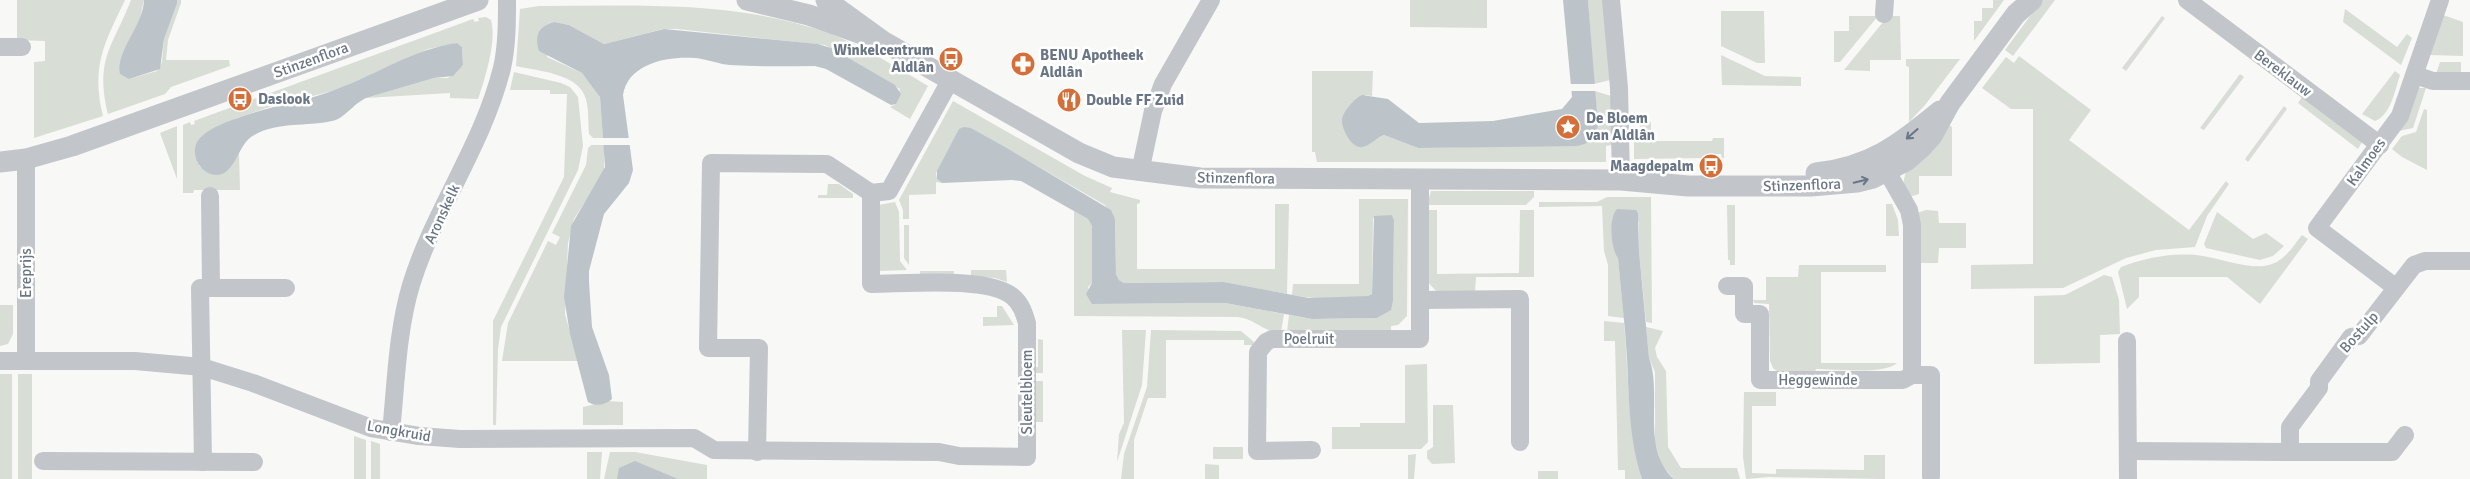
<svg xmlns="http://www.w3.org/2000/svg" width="2470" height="479" font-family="Signika,sans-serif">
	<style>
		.green { fill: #d8ddd6 }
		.water { fill: #bcc4ca }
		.pier { fill: #f8f8f6 }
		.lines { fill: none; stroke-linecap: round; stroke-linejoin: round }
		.minor { stroke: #c2c5c9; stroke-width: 18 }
		.tertiary { stroke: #c2c5c9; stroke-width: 21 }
		.oneway { stroke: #6a7685 }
		.labels { text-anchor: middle; stroke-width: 5; stroke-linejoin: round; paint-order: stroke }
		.poi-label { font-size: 15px; font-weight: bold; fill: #6a7685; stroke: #fff; text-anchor: start }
		.street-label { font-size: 15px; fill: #6a7685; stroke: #fff }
	</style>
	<rect width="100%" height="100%" fill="#f8f8f6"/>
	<g class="green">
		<path d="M17,0h108c-21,44 -34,66 -22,116l-69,22v-76l11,-1v-20l-28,-1z"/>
		<path d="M131,0h13l-4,18 -17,37 6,24 28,-8 5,-9 2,-23 13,-39h4v3l-13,37 -2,20h63l1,6 -59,21 -6,7 -57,20c-13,-56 4,-65 23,-114z"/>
		<path d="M1410,0h77v28l-77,-1z"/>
		<path d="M1588,0h15l7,80 -16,4z"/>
		<path d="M1993,0h11l-30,41v-20h8v-13h11z"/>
		<path d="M2042,0h13l-42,56 -8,-6z"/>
		<path d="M539,6c98,0 199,-6 292,28 34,13 65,33 97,52l-18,33 -20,-12 6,-3 4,-15 -75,-44 -148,-16h-14l-59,15 -35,-19 -14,-3 -8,35 35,16 15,18 3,6 3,41h-10l-4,-4c-1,-11 0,-24 -3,-35 -7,-26 -49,-28 -70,-33l4,-57z"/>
		<path d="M2345,9l52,38 10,-13 5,4 -11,27 -58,-43z"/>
		<path d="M1721,11h43l1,52h-8l-36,-17z"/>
		<path d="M2443,15l20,7v34l-33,-1z"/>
		<path d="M1849,16h29l-38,46h-6v-31h15z"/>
		<path d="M1888,16h12l1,44h-31v11l-26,-1z"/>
		<path d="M2162,16l3,2 -39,53 -4,-3z"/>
		<path d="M486,17l5,3c6,20 -6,59 -13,79l-28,-1v-5l-84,5 68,-20h14l15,-13 -1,-18 -5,-4 -29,6 -92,41 -70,18 -32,11 -39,35 5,13 29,2 10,-17 1,38h-46l-1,3h-10v-68l7,-3 1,3 4,-1 -1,-3 279,-102 2,3 4,-1 -1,-3z"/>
		<path d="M1721,55l44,21 36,1v9l-79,-1z"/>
		<path d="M2019,56l72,54 -22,30 120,90 37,-49 3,3 -22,32 -12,31 -39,3 -30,8 -63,30 -92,1v-24l62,-1v-155h-22l-29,-21 24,-31 8,6z"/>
		<path d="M1906,59h54l-35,46 -16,17v-55l-3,-1z"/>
		<path d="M2440,62h21v12h-25z"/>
		<path d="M1312,71h61l-1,25 -7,-1 -2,52 21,-12 34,13 164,-3 16,-21 -3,-33 16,5 1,49 -6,1v16h-289l-2,-10h-3z"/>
		<path d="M2395,71l5,4c-5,15 -9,40 -25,46l-13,-7z"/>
		<path d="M514,72l47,11 9,4 8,10 5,49 -5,24 -77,157 -3,22 -2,76h-3v-104l71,-144 3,-83h-17v-4h-40z"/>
		<path d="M2240,74l4,3 -40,53 -4,-2z"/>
		<path d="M2419,88h7l-13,40 -14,3 11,-18z"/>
		<path d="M2302,97l60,45 -4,7 -60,-46z"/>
		<path d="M953,101l132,75 27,12 -2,4 30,8v3l-3,1v65h138v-65h14l-2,90 -63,-12 -100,1 -5,-3 -3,-6 -1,-55 -10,-14 -134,-77 -35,45 1,6 5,4 -6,-1v12l-27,1v24h-6v-9l-4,-10z"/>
		<path d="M2284,106l3,3 -39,53 -3,-3z"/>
		<path d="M2424,109l3,1v60l-25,-13 -10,-8 10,-13 14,-4z"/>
		<path d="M1640,122h11v19h61l1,-3h11v20h-2l-1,-4h-14v4l-73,1v-22l6,-1z"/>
		<path d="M1948,124l4,3v49h-33v18l-10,3 -6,-13 3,-13z"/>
		<path d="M177,126v53l-17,-46z"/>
		<path d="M591,145h13v27l-30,47 -6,24 -3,71 13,47h-76l6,-38 40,-82 8,4 4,-8 -8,-4 34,-68 2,-17z"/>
		<path d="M828,184h11l14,10v4h-35v-3h9z"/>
		<path d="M1431,191h103v6l-8,8h-99z"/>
		<path d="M1607,197h44l1,126 -6,-1 -7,-71v-30l-21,37 6,60 -16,-2v-51l-4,-14 -2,-45 -63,1v-5h58z"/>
		<path d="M1359,199h49l-1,117 -9,9 -7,1v6h-104l2,-17 23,4 65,-1 13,-8 3,-9 1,-81 -2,-5 -19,3 -1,76c-16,10 -62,4 -80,1l1,-11h66z"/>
		<path d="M895,202l4,10 1,49 7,9 -29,1v-66z"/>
		<path d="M1886,204h6l6,16 1,16h-13z"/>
		<path d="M1727,205h8v60h-5v-5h-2z"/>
		<path d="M1427,210h10v64l82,-1 1,-63h14v67h-58l-1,14h-39l-9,-10z"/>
		<path d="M1926,210l12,1 1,12h27v25h-27l-1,15h-18l-3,-50z"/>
		<path d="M1074,211l14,8 4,7v57l-4,4 4,17 133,-1 59,11 -3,18c-19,0 -25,-13 -43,-15l-164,-1z"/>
		<path d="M2217,212l36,27 13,-6 18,13 -11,10 -13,4 -54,-12 -2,-4z"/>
		<path d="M904,225h5v40l-5,-7z"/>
		<path d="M2302,235l6,4 -48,65 -33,-27h-88v20l-12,12 -9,-37 3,-5c24,-9 49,-14 75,-12 22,2 57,17 76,9 14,-5 21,-18 30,-29z"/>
		<path d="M1799,265h87v7h-65v91h76c-13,12 -62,6 -81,6l-1,4 -37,-1 -5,-4 -3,-7 -1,-57 -15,-1 -1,-3h13v-23h32z"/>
		<path d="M971,270h35l1,12 -12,-4 -24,-1z"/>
		<rect x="920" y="271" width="34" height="6"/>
		<path d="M2104,275l8,2 7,23 1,34 -20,1v28l-66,1v-68l31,-1z"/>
		<path d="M0,305h13v29l-5,10 -8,2z"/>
		<path d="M997,306h5l12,19 -31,1v-9h14z"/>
		<path d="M1604,321l20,2c5,53 3,105 18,156h-17v-9h-7l-3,-129h-11z"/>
		<path d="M1646,327l17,4 -8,17 2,9 9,14 2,76 13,21h56l3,11h-66l-13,-15 -6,-22v-70l-6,-14z"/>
		<path d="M1122,330h24l-4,55 -25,77 2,-28 5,-11z"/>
		<path d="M1151,330l90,1 13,11 -1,3h-9v-5h-78v58h-18l-14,42v39h-13l3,-25 23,-67z"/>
		<path d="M1038,339l5,1v33h-10v-6h5z"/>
		<path d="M1427,364l1,78 -7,7h-89v-22h28v-4h45v-58z"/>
		<rect x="0" y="374" width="12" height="105"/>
		<rect x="18" y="374" width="14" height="105"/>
		<path d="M1033,381h10v41h-11z"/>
		<path d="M1744,392h32v14h-24v67l24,1v-5l88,1v-15h21v24l-116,-2 -23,2 -3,-22z"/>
		<path d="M609,401l14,1v23h-40v-18z"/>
		<path d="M1433,405h20l2,58 -23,1 -5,-6v-7l6,-4z"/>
		<path d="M354,436l12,4v39h-12z"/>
		<path d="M371,441l9,3v35h-9z"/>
		<rect x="1213" y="447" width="30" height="12"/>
		<path d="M587,452h15l-2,27h-13z"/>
		<path d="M610,452h25l72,13v14h-103z"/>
		<path d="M1416,454l-2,25h-6v-24z"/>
		<path d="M1205,464l14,1v14h-14z"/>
		<rect x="1538" y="471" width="20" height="8"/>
	</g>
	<g class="water">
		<path d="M144,0h33v3l-13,36 -4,30 -31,10 -9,-5c-5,-22 24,-50 24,-74z"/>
		<path d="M1563,0h25l10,124c-2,13 -9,21 -22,22l-158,2 -34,-13c-7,3 -14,10 -21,12 -11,2 -20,-16 -21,-25 -1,-9 13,-24 20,-27l26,4 31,24 74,-2 69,-12 10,-12z"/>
		<path d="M555,22l14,3 35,19 60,-15 154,15 13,4 64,37 6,9 -5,10 -5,1 -65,-36 -11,-3c-28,0 -57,1 -85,-1 -12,-1 -23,-6 -35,-7 -27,-2 -67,5 -72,37l10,75 -4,13 -25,31 -15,57v11l3,45 17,48 3,24c-7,6 -16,8 -24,3l-1,-3 -17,-65 -6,-37 7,-71 34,-59 -5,-70 -18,-24 -43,-22c-5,-17 0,-25 16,-29z"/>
		<path d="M457,43l5,4 1,18 -10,11 -19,2 -68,20c-13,6 -22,21 -34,23 -26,6 -57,0 -81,16 -13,9 -16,37 -34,38 -16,0 -27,-19 -20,-33 9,-14 35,-22 49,-27 30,-10 62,-14 91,-26 40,-15 77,-40 120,-46z"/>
		<path d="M964,127l7,1 34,19 106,63 4,9 1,55 3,6 5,3 100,-1 85,16 59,-2 4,-2 2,-78 18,-1 2,5 -1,81 -2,9 -14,8 -65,1 -87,-16 -133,1 -6,-10 6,-11v-57l-4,-7 -67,-38 -9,-1 -70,3 -5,-4v-8l22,-42z"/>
		<path d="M1617,209l19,1 2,3 1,38 10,107c14,37 -9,91 25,121h-32c-13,-39 -13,-80 -15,-121 -2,-33 -6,-66 -9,-100 -7,-9 -10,-40 -1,-49z"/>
		<path d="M635,461l43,18h-61l2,-11z"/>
	</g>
	<g class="pier">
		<path d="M1568,84h29v7h-28z"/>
		<path d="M601,138h30l1,7h-31z"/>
	</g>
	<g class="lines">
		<g class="minor">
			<path d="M1611,0l8,88 2,92"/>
			<path d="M2187,0l193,145"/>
			<path d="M1884,14l1,-14"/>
			<path d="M0,47h22"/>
			<path d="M2415,75l18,6h37"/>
			<path d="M1881,161l28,49 3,15v150"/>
			<path d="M1140,172l13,-61 10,-27 48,-84"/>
			<path d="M210,196l1,92"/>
			<path d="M1727,286h17v28h16v66h143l9,-5h19v101"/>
			<path d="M2395,287l-78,-59 83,-112 40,-116"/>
			<path d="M1421,300l99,-1v143"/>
			<path d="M2127,341l1,138"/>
			<path d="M0,361h26v-202"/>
			<path d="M26,361h109l67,6 51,16 118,45 48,8 41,3 234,-1 20,12 225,2 20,4 68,1v-134c-3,-10 -6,-20 -15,-27 -25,-20 -107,-12 -141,-12v-91l18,-2 62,-112"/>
			<path d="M391,432c5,-48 6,-100 20,-147 23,-75 72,-140 91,-217 5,-22 5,-46 5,-68"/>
			<path d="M1312,450l-55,1 1,-99 8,-10 6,-3h148v-160"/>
			<path d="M2128,451l162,1v-25l29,-39v-7l32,-44 8,-1 55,-71 11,-4h45"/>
			<path d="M757,452l2,-104h-51l3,-185 116,1 44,29"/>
			<path d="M2290,452h102l13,-17"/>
			<path d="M43,461l211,1"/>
			<path d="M203,462l-3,-174h86"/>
		</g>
		<g class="tertiary">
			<path d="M747,0l62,15 56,20"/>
			<path d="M826,0l58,42 195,111 34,14 87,11 421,2 67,6h123l46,-4 16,-4 33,-17 16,-14 10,-11 18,-33 66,-89 16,-14"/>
			<path d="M0,162l26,-3 46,-13 406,-146"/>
			<path d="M1816,173c55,-6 82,-28 124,-62"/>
		</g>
	</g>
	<defs><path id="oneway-shaft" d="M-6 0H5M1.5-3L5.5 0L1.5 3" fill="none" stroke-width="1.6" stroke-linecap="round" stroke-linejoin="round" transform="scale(1.25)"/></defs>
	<g class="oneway">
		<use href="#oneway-shaft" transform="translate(1912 134) rotate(139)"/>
		<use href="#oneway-shaft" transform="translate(1861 181) rotate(-13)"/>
	</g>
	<defs>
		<symbol id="bus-disc" viewBox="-11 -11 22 22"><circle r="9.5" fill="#d56f39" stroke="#fff"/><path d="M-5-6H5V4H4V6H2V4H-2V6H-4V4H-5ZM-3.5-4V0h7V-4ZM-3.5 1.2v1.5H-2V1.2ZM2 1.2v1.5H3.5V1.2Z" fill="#fff"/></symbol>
		<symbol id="pharmacy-disc" viewBox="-11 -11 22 22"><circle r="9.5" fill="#d56f39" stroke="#fff"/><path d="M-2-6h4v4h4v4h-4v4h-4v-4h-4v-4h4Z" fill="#fff"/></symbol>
		<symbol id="restaurant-disc" viewBox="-11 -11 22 22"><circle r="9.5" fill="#d56f39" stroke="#fff"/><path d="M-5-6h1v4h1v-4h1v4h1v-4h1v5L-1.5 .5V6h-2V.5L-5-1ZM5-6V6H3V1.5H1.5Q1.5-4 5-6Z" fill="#fff"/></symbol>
		<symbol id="sight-disc" viewBox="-11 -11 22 22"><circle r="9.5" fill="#d56f39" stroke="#fff"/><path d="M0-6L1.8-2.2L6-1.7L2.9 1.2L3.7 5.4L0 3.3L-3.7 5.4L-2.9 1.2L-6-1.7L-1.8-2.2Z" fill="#fff"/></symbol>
	</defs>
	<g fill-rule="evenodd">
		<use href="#bus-disc" x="937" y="45" width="28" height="28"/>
		<use href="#pharmacy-disc" x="1009" y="50" width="28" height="28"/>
		<use href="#bus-disc" x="226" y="85" width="28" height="28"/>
		<use href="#restaurant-disc" x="1055" y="86" width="28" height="28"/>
		<use href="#sight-disc" x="1554" y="113" width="28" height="28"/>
		<use href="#bus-disc" x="1697" y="152" width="28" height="28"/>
	</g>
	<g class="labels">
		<g class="poi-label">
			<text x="934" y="55" text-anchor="end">Winkelcentrum<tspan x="934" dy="17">Aldlân</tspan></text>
			<text x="1040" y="60">BENU Apotheek<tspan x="1040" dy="17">Aldlân</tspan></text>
			<text x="258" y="104">Daslook</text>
			<text x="1086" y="105">Double FF Zuid</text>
			<text x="1586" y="123">De Bloem<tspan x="1586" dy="17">van Aldlân</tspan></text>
			<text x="1694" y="171" text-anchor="end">Maagdepalm</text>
		</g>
		<g class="street-label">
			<text transform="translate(311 60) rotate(-20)" y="5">Stinzenflora</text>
			<text transform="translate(2283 73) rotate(37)" y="5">Bereklauw</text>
			<text transform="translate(2366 162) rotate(-54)" y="5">Kalmoes</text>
			<text transform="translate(1236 178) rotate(1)" y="5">Stinzenflora</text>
			<text transform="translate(1802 185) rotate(-2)" y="5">Stinzenflora</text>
			<text transform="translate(442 214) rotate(-65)" y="5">Aronskelk</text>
			<text transform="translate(26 273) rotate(-90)" y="5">Ereprijs</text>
			<text transform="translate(2359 332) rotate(-48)" y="5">Bostulp</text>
			<text x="1309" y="344">Poelruit</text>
			<text x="1818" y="385">Heggewinde</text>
			<text transform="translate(1027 392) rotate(-90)" y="5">Sleutelbloem</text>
			<text transform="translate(399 431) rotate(10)" y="5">Longkruid</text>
		</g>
	</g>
</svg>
